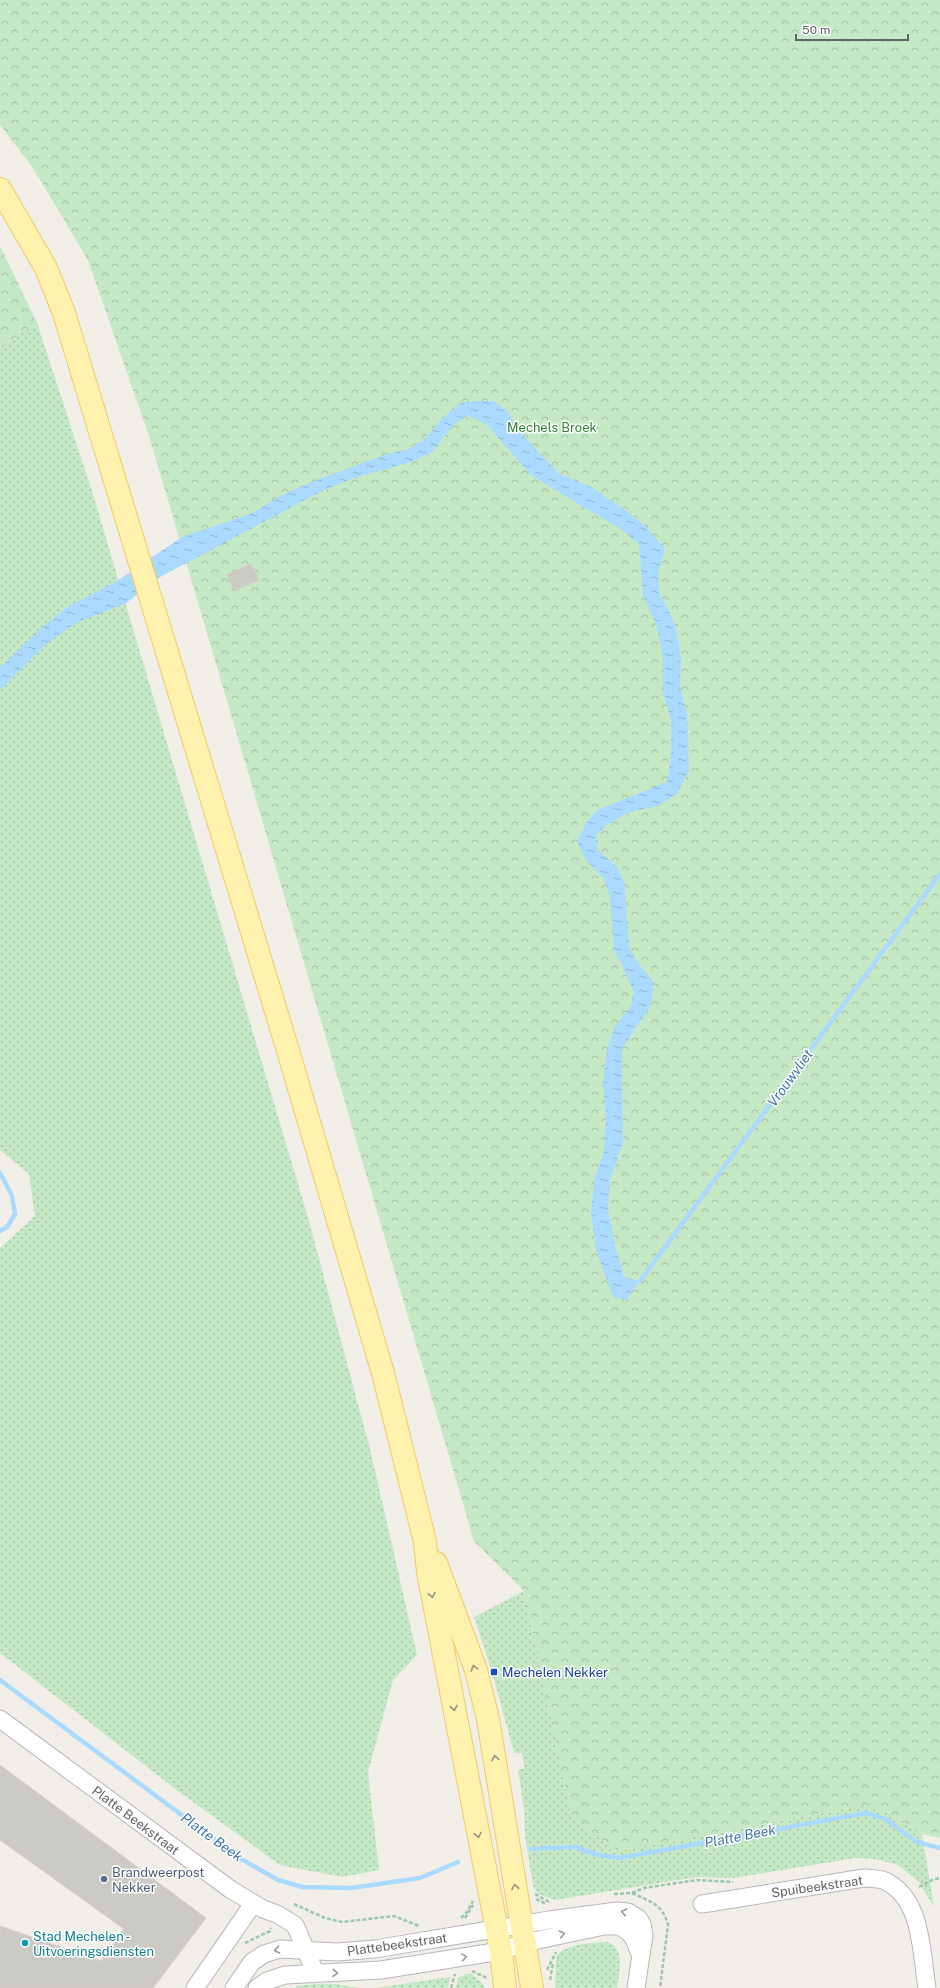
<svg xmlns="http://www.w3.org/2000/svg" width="940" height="1988" font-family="'Public Sans',sans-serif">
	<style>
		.grass { fill: url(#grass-dots) }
		.forest { fill: url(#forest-crowns) }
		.water { fill: url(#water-ripples) }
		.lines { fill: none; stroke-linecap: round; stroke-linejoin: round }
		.stream { stroke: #aadaff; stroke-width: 4.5 }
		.building { fill: #cccac5; stroke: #d6d1c6 }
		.minor-casing { stroke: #b5b8bc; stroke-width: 19 }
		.major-casing { stroke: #f2c960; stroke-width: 24 }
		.path { stroke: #9cc7a9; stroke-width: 2.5; stroke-dasharray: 4 2; stroke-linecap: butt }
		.minor { stroke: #fff; stroke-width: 17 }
		.major { stroke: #fff2af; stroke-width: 22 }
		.oneway { stroke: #979581 }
		.oneway2 { stroke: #979a9d }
		.transit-dot { fill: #1a4fb4; stroke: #fff; stroke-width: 1.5 }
		.service-dot { fill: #5c6f8a; stroke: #fff; stroke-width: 1.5 }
		.culture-dot { fill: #0f9aa8; stroke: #fff; stroke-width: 1.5 }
		.labels { text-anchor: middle; stroke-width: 3; stroke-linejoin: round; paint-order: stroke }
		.park-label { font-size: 13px; fill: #348238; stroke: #fff }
		.transit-label { font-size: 13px; fill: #164399; stroke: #fff; text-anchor: start }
		.street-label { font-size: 13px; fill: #5f6368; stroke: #fff }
		.service-label { font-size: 13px; fill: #4e5e75; stroke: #fff; text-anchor: start }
		.culture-label { font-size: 13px; fill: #0d838f; stroke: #fff; text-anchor: start }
		.water-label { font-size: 14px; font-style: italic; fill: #4174aa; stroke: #fff }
	</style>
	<defs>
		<pattern id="grass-dots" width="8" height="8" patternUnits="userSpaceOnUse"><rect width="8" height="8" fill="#c5e8c5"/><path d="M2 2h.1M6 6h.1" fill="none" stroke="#a3c0a4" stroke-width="1.8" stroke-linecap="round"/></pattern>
		<pattern id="forest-crowns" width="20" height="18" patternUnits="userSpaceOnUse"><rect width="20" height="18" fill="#c5e8c5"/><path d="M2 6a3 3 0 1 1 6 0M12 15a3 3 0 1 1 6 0" fill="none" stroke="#a3c0a4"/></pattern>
		<pattern id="water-ripples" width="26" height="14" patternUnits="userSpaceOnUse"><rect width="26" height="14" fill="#aadaff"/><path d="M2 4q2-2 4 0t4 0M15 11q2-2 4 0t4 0" fill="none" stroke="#8eb4d2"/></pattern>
	</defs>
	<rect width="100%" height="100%" fill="#f1efe8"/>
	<g class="grass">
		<path d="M37,323l55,168 217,730 62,232 46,202 -24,25 -25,92 11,98 -37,7 -62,-12 -98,-71 -182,-141v-405l35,-32 -6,-42 -29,-24v-802z"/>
		<path d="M524,1591l48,228 46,32 248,-46 23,9 33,20 12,73 -15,-25 -21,-17 -22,-6 -21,-1 -122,20 -36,-1 -142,23 -17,-6 -5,-8 -8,-50 -1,-26 -6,-40 6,-2 -2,-15h-8l-23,-85 -17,-51z"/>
		<path d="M608,1942c18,7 11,31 9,46h-62l1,-32c12,-13 36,-13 52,-14z"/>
		<path d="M466,1974h5l11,9 3,5h-29l2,-10z"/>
		<path d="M450,1977l-2,11h-72z"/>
		<path d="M318,1984h17l24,4h-65l4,-2z"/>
	</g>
	<g class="forest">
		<path d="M0,0h940v1838l-18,-4 -33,-20 -23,-9 -248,46 -46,-32 -48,-228 -50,-50 -324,-1102 -62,-179 -55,-92 -33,-43z"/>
		<path d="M0,246l37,77 -37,25z"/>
	</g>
	<path class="water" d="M474,401h20l13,10 12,20 39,42 33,14 37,25 19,16 18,21 -7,24 1,20 9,16 8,19 5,32 -1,26 7,26 2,58 -12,24 -20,12 -27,6 -24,13 -11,12 3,13 19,17 8,17 1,29 4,37 9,14 15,19 -3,22 -29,44 1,95 -13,35 -2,31 7,35 9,32 16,4 -14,19 -13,-3 -17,-47 -5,-39 4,-34 9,-27 2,-31 -3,-38 4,-30 7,-23 16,-21 4,-15 -13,-29 -7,-13 -4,-54 -6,-17 -18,-19 -9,-19 10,-19 10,-12 70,-28 4,-27v-35l-8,-29v-35l-7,-32 -13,-28 -4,-52 -17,-14 -90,-54 -45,-51 -20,-10 -16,13 -19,24 -21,10 -60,17 -29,12 -162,86 -34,26 -50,20 -30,21 -46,46v-22l38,-37 28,-23 51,-27 65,-44 68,-23 40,-23 32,-13 62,-23 27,-7 15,-10 16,-19 18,-16z"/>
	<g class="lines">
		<g class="stream">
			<path d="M0,1173l12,23 3,18 -8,13 -7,4"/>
			<path d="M640,1281l300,-407"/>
			<path d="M0,1680l241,179 37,21 25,7 48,1 69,-10 38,-16"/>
			<path d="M531,1849l44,-2 23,8 22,3 246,-45 19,6 32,23 23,6"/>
		</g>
	</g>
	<g class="building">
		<path d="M251,564l8,16 -25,11 -7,-16z"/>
		<path d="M0,1765l206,153 -53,70h-153v-62l101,35 23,-32 -124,-89z"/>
	</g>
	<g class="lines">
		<defs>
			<g id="minor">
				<path d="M0,1719l230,170 33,20 14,5 18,11 20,47"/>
				<path d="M702,1904l162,-26c7,1 15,0 21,3 38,18 36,72 42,107"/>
				<path d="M195,1988l58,-84"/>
				<path d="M234,1988l18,-26 12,-8 16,-5 57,3 38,-3 174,-29 68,-9 11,1 10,6 4,6 2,11 -8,53"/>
				<path d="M257,1988l10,-7 18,-6 96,-5 120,-19 23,-8 80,-17h15l8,5 6,6 7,17"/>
			</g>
			<g id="major">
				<path d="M0,189l46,79 18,45 222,731 97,329 42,169 3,30 73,379 4,37"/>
				<path d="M436,1563l40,107 12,49 44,269"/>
			</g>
		</defs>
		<use href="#minor" class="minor-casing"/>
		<use href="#major" class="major-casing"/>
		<g class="path">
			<path d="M919,1887l13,-7 8,-2"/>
			<path d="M632,1893c17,8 31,11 36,32l-8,63"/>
			<path d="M535,1894l16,9"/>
			<path d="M614,1894l18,-1 12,-5 53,-8 36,2"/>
			<path d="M536,1899l10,5"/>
			<path d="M294,1904l31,14 17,4 52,-6 25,10"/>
			<path d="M461,1918l6,-6 6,-11"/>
			<path d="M465,1918l8,-13"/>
			<path d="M245,1943l25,-12 1,-3"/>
			<path d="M547,1970l9,-18"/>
			<path d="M472,1971l15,7"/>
			<path d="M550,1980l3,-17"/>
			<path d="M451,1988l4,-14"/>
		</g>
		<use href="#minor" class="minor"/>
		<use href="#major" class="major"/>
	</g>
	<defs><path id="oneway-chevron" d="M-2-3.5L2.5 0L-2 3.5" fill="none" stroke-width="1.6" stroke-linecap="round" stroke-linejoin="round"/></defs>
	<g class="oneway">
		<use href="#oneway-chevron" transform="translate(432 1595) rotate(79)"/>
		<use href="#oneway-chevron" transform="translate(474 1668) rotate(-108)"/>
		<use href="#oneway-chevron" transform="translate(454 1708) rotate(79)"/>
		<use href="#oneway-chevron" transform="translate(495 1758) rotate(-100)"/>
		<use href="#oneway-chevron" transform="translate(478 1835) rotate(79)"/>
		<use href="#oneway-chevron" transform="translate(515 1887) rotate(-99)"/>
	</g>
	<g class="oneway2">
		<use href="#oneway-chevron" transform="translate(624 1912) rotate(-169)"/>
		<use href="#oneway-chevron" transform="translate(562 1934) rotate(-11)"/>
		<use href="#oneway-chevron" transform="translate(277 1950) rotate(169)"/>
		<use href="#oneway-chevron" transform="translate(464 1957) rotate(-9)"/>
		<use href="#oneway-chevron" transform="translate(335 1973) rotate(2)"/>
	</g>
	<rect class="transit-dot" x="490" y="1668" width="8" height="8" rx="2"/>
	<circle class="service-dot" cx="104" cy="1879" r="4"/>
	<circle class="culture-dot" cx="25" cy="1943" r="4"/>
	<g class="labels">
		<g class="park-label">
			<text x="552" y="432">Mechels Broek</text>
		</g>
		<g class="transit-label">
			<text x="502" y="1677">Mechelen Nekker</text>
		</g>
		<g class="street-label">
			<text transform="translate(136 1820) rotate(37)" y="5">Platte Beekstraat</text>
			<text transform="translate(817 1886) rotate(-8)" y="5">Spuibeekstraat</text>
			<text transform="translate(397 1944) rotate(-8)" y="5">Plattebeekstraat</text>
		</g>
		<g class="service-label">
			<text x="112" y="1877">Brandweerpost<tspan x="112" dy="15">Nekker</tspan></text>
		</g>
		<g class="culture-label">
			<text x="33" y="1941">Stad Mechelen -<tspan x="33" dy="15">Uitvoeringsdiensten</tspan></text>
		</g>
		<g class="water-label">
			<text transform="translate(790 1078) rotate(-54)" y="5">Vrouwvliet</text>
			<text transform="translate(740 1836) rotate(-11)" y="5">Platte Beek</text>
			<text transform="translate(212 1837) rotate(36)" y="5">Platte Beek</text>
		</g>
	</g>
	<path d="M796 34v6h112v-6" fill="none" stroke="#5f6368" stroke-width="2"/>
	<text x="802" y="34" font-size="12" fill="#5f6368" stroke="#ffffff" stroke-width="3" paint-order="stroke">50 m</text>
</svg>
